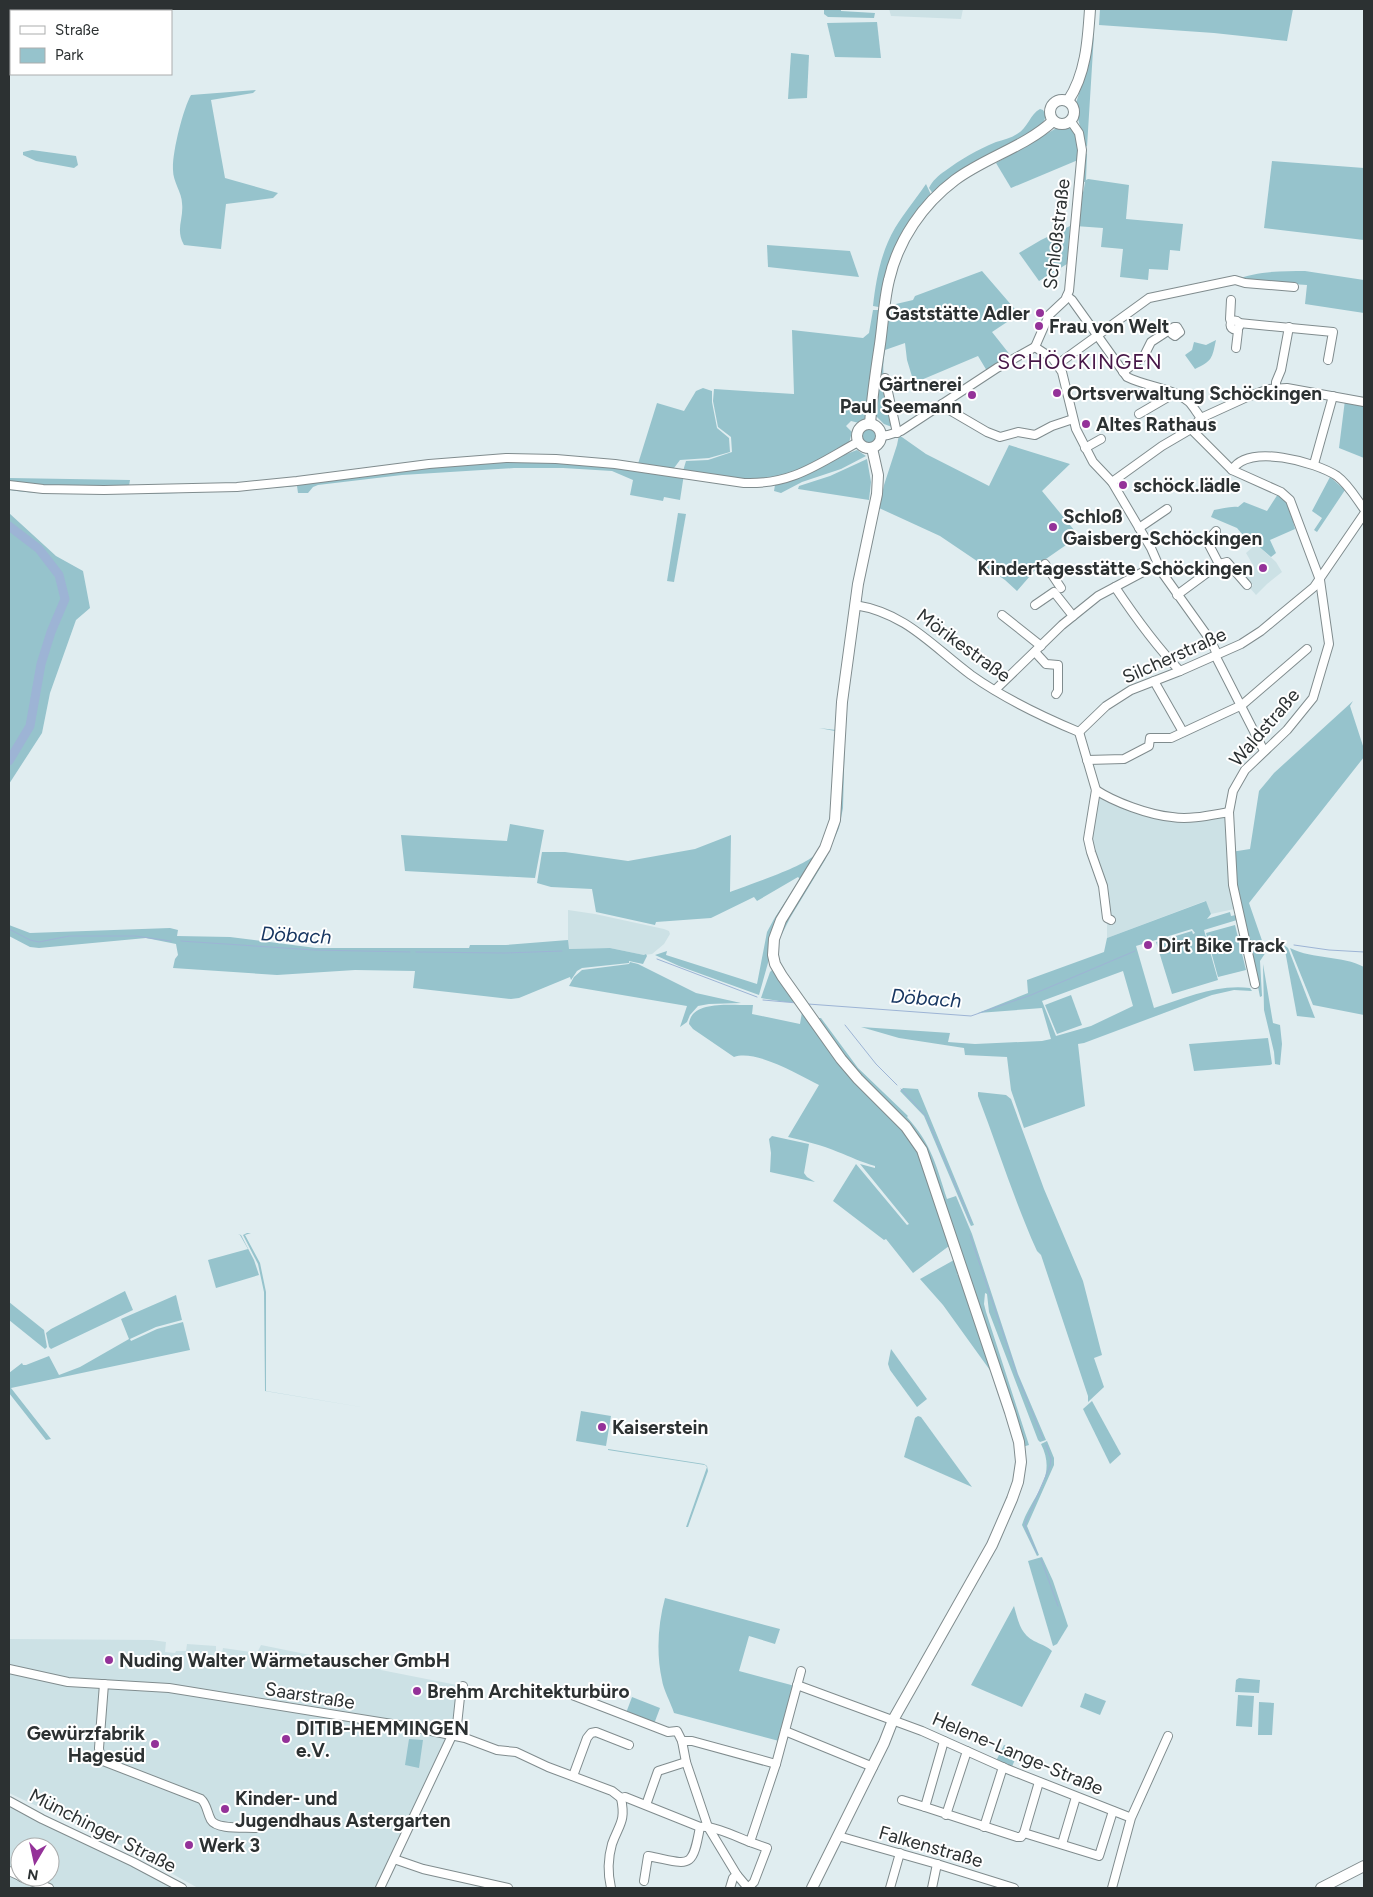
<svg xmlns="http://www.w3.org/2000/svg" width="1373" height="1897" font-family="Figtree,sans-serif">
	<style>
		.built { fill: #cce1e5; fill-rule: evenodd }
		.green { fill: #96c3cc; fill-rule: evenodd }
		.lines { fill: none; stroke-linecap: round; stroke-linejoin: round }
		.stream { stroke: #9db4d5; stroke-width: 1 }
		.river { stroke: #9db4d5; stroke-width: 9 }
		.minor-casing { stroke: #808c8e; stroke-width: 10 }
		.major-casing { stroke: #808c8e; stroke-width: 12 }
		.minor { stroke: #fff; stroke-width: 8 }
		.major { stroke: #fff; stroke-width: 10 }
		.poi-dot { fill: #943299; stroke: #fff; stroke-width: 2 }
		.labels { text-anchor: middle; stroke-width: 4; stroke-linejoin: round; paint-order: stroke }
		.street-label { font-size: 19px; fill: #2c3132; stroke: #fff }
		.poi-label { font-size: 19px; font-weight: bold; fill: #2c3132; stroke: #fff; text-anchor: start }
		.water-label { font-size: 20px; font-style: italic; fill: #173661; stroke: #fff }
		.quarter-label { font-size: 21px; letter-spacing: 1px; fill: #461748; stroke: #fff }
	</style>
	<rect width="100%" height="100%" fill="#e0edf0"/>
	<g class="built">
		<path d="M889,9h74l-2,10 -70,-3z"/>
		<path d="M1256,544l20,18 6,10 -15,12 -11,11 -6,-7 3,-3 -13,-12 13,-8 -7,-12z"/>
		<path d="M1096,790l8,6 67,21 58,-5 10,96 -28,6 -6,-13 -98,37v-20l-4,-32 -12,-34z"/>
		<path d="M568,910l27,4 69,15 5,2 1,3 -6,10 -12,10 -8,1 -34,-7 -42,1z"/>
		<path d="M9,1639l143,1 14,2 -1,10 10,1 1,-2h10l1,-7 29,2v16l4,1 3,-15 34,5 4,-8 74,15 1,-3 42,8 3,5 76,15 -2,29 -28,69 -51,105h-178l-78,-43 -111,-52z"/>
		<path d="M9,1804l12,9 86,39 69,36h-167zM20,1847h30v30h-30z"/>
	</g>
	<g class="green">
		<path d="M824,9h17v2l34,2 -1,5 -46,-1 -4,-3z"/>
		<path d="M1100,9h193l-6,32 -73,-8 -115,-8z"/>
		<path d="M877,22l4,36 -46,-1 -8,-34z"/>
		<path d="M1094,34l-7,113 -2,-3 -7,-25 -2,-16 11,-35z"/>
		<path d="M791,53l18,2 -2,43 -19,1z"/>
		<path d="M256,90l-3,3 -42,7 14,78 53,15 -5,5 -47,6 -5,45 -37,-4c-9,-16 0,-26 -2,-42 0,-10 -9,-21 -9,-33 -1,-17 10,-61 18,-75z"/>
		<path d="M1040,109l3,1c5,7 1,11 -4,18l-106,66 -4,-6c3,-7 10,-13 16,-17 16,-12 32,-21 51,-29 7,-2 15,-4 21,-8 11,-6 13,-20 23,-25z"/>
		<path d="M1060,126l12,3 9,16 -3,15 -67,28 -15,-25z"/>
		<path d="M32,150l44,6 2,9 -4,3 -38,-7 -13,-6v-3z"/>
		<path d="M1087,153l-1,27 2,-1 41,6 -3,34 57,5 -3,27 -10,-1 -2,20 -19,-1 -1,11 -28,-3 3,-28 -22,-2 2,-19 -28,-2 9,-38 1,-6h-2l1,-24z"/>
		<path d="M1272,161l92,7v72l-100,-12z"/>
		<path d="M926,184l7,15 -34,51 -15,58 -11,-2c3,-27 8,-54 22,-78 9,-15 21,-29 31,-44z"/>
		<path d="M1070,226l-3,38 -28,17 -20,-28 22,-13z"/>
		<path d="M767,245l83,6 9,26 -91,-10z"/>
		<path d="M982,271l37,43 -27,18 19,24 -24,15 -9,-15 -64,27 -7,-23 -2,-17 -20,7c-5,26 2,51 7,77l-8,-3 -9,-9 12,-105h4l5,-6 17,-4 2,-4z"/>
		<path d="M1305,271l59,9v33l-59,-9 2,-19 -72,-5c21,-9 48,-9 70,-9z"/>
		<path d="M873,310h6l-14,108 -6,5 -8,-2 -5,5 6,6 -3,11c-27,17 -55,35 -88,37 -25,2 -53,-5 -78,-9l3,-10 22,-1 24,-8 -1,-15 -13,-10 -5,-26 1,-12 80,5 -2,-64 71,8 6,-5z"/>
		<path d="M1216,340c-4,19 -4,21 -21,29l-10,-14 7,-5 2,-8 12,3z"/>
		<path d="M703,388l9,3v11l5,26 12,10 1,14 -21,6 -29,2 -9,12 13,2 -4,26 -16,-3 -1,4 -33,-6 3,-15 -21,-9 -49,-3h-49l-112,7 -84,10 -5,2 -5,6h-10l-1,-7c-59,5 -119,8 -178,8 -37,0 -74,1 -110,-4v-5l191,3 285,-29 152,8 20,-64 27,8 12,-20z"/>
		<path d="M1345,400l19,4v54l-25,-10z"/>
		<circle cx="869" cy="436" r="10"/>
		<path d="M899,435l27,19 63,32 20,-41 61,19 -28,27 37,45 -36,25 -26,30 -12,-11 -65,-44 -61,-28 5,-23 13,-40z"/>
		<path d="M857,450l9,6 -25,13 -39,13 -21,11 -7,-2 1,-6 28,-9 41,-21z"/>
		<path d="M867,459l4,23 -2,18 -71,-11 1,-3 31,-10z"/>
		<path d="M1330,477l15,13 -28,42 -3,-2 8,-12 -10,-7z"/>
		<path d="M9,478l121,2 -1,6h-84l-36,-4z"/>
		<path d="M1278,494l10,8 7,27 -25,11 6,13 -5,4 -15,-13 -3,3 -16,-19 -26,-11 3,-7c8,-1 16,-4 24,-3l6,-5 23,9z"/>
		<path d="M9,513l47,43 27,15 7,37 -14,12 -26,73 -8,40 -33,51z"/>
		<path d="M678,513l8,1 -12,68 -7,-1z"/>
		<path d="M1353,701l-3,5 14,43v8l-115,146 17,49 -6,9 2,35 -2,1 -14,-71 -13,-41 -2,-33 19,-3 9,-58 15,-18z"/>
		<path d="M819,728l17,2 -2,78 -6,28 -46,77 -23,82 -80,-29 -24,-11 12,-4 -1,4 91,29 10,-52 7,-13 26,-40 -2,-2 -41,24 -3,-4 -43,21 -55,4 -1,3 -59,-13 -4,-23 -41,-2 -14,-4 5,-31h23l63,9 67,-12 36,-14 -1,57c21,-8 70,-24 85,-37 21,-19 19,-96 20,-124z"/>
		<path d="M845,733l-2,75 -4,20 -14,32 -35,58 -8,16 -6,-3 53,-91z"/>
		<path d="M510,824l34,6 -9,48 -130,-7 -4,-36 106,6z"/>
		<path d="M1206,901l5,13 -4,5 23,-7 1,4 5,-1 1,5 -33,10 14,50 -46,14 -16,-52 36,-11 1,3 2,-1 -3,-4 -56,17 18,62c32,-10 62,-24 96,-20l2,3 -18,-1 -22,5 -128,48 -6,1 7,62 -61,22 -13,-38 -4,-33 -42,-2 -1,-7 -65,-10 -38,-11 89,6 -2,9 27,2 67,-3 9,-2 -9,-31 -64,5 50,-20 -1,-13 77,-28 3,-14zM1123,971l10,35 -42,20 -35,10 -14,-35z"/>
		<path d="M9,925l21,8 140,-5 8,2 -1,6 53,1 86,11h153l1,-3h36l62,-5 1,9 41,-1 34,7 2,-1 1,2 -4,8 -14,-3v2l-47,5 -5,3 -6,9 -1,-3 -51,21 -8,1 -98,-11 2,-17 -60,-1 -78,5 -104,-7 2,-9 3,-4 -2,-11 -30,-6 -107,10 -9,-1 -21,-11z"/>
		<path d="M1235,925l11,45 -28,7 -12,-44z"/>
		<path d="M1284,945l4,3 27,70 -18,-2z"/>
		<path d="M1290,948c24,12 52,7 74,19v48l-51,-10z"/>
		<path d="M630,962l8,2 58,29 45,10 -32,1 -11,2 -8,9 -3,7 -7,5 7,-21 -118,-20 5,-9 8,-7 47,-6z"/>
		<path d="M1263,964l10,59 7,2 2,19 -2,21 -5,-1 -1,-12 -10,-42z"/>
		<path d="M772,970h2l23,32h-12l-24,-4 9,-26z"/>
		<path d="M1071,995l11,30 -25,9 -12,-29z"/>
		<path d="M753,1005l-1,9 48,10 2,-12 111,127 46,134 -2,1 8,7 27,92 -49,-68 -23,-26 34,-19 -5,-14 -36,27 -27,-34 -2,1 -51,-39 23,-37 51,61 2,-1 -49,-60 15,4v-2c-14,-4 -24,-9 -37,-14 -16,-7 -33,-11 -50,-15l31,-52c-20,-10 -63,-36 -85,-28l-41,-28 -4,-5c2,-25 46,-18 64,-19z"/>
		<path d="M818,1018h3l37,50 50,48 -1,1c25,28 29,48 40,82l9,-3 16,38 46,140 28,66 -6,2 -2,-2 -49,-128 -2,-18 -2,-1 -1,11 2,8 43,133 -7,2 -48,-153 -3,-15 -5,-7 -39,-117 -67,-78z"/>
		<path d="M1268,1038l4,26 -2,1 -76,6 -5,-27z"/>
		<path d="M903,1088l15,1 56,136 -3,1 -2,-4 -45,-106 -24,-25z"/>
		<path d="M978,1092l28,3 5,4 33,90 39,92 19,74 -8,3 10,29 -16,15v-6l-47,-141 -4,-4c-23,-51 -39,-103 -59,-155z"/>
		<path d="M772,1136l37,8 -5,29 3,4 8,5 -45,-10 1,-19 -2,-14z"/>
		<path d="M247,1233h4l-6,2 15,28 6,29v99l101,17 -102,-17 -1,-99 -6,-28 -15,-29z"/>
		<path d="M238,1234l3,1 13,25 5,15 -43,13 -8,-28 40,-11 -8,-14z"/>
		<path d="M125,1291l8,19 -80,38 -2,1 -2,-2 -3,-14 5,-4z"/>
		<path d="M176,1295l6,25 -26,7 -26,12 1,2 26,-12 26,-7 7,28 -179,38 40,51 -5,1 -37,-47v-20l13,-10 1,2h3l23,-9 10,19 21,-8 49,-28 -8,-20z"/>
		<path d="M9,1302l35,28 3,17 -2,2 -36,-29z"/>
		<path d="M891,1349l36,50 -10,8 -27,-37 -2,-6z"/>
		<path d="M1092,1401l29,53 -11,10 -27,-55z"/>
		<path d="M581,1411l30,5 -5,30 -30,-5z"/>
		<path d="M918,1416l3,1 51,70 -68,-30 11,-39z"/>
		<path d="M1047,1441l7,17v7l-27,61 12,29 -2,1 -15,-31c10,-30 36,-47 19,-81z"/>
		<path d="M608,1449l96,15 3,2 1,5 -20,56h-2l21,-60 -2,-2 -97,-15z"/>
		<path d="M1042,1557l11,24 15,45 -11,18 -4,2 -25,-85z"/>
		<path d="M665,1598l115,31 -5,15 -26,-8 -10,35 56,15 -16,55 -105,-28c-3,-10 -11,-24 -12,-33 -6,-27 -4,-56 3,-82z"/>
		<path d="M1014,1606c4,14 6,28 20,35 6,3 13,5 18,10l-30,56 -51,-22z"/>
		<path d="M1239,1678l21,2 -1,13 -24,-1 1,-12z"/>
		<path d="M1085,1693l21,8 -6,14 -20,-8z"/>
		<path d="M1238,1695l16,1 -2,31 -16,-1z"/>
		<path d="M632,1697l28,11 -6,16 -28,-11z"/>
		<path d="M1259,1702l15,1 -2,32h-14z"/>
		<path d="M409,1739l14,1 -4,28 -14,-3z"/>
		<path d="M1004,1745l15,5 -8,19 -15,-8z"/>
	</g>
	<g class="lines">
		<g class="stream">
			<path d="M9,929l21,11 9,2 30,-6h66l36,5"/>
			<path d="M181,941l133,9 96,2"/>
			<path d="M1294,945l35,5 35,2"/>
			<path d="M416,952l89,1 57,-2"/>
			<path d="M657,959l100,38"/>
			<path d="M763,1000l34,3"/>
			<path d="M808,1004l163,12 60,-21 104,-44"/>
			<path d="M845,1025l31,39 21,21"/>
			<path d="M901,1089l25,27 45,106"/>
			<path d="M970,1235l47,140 26,64"/>
			<path d="M1037,1553l-11,-24 -1,-5 25,-58 1,-7 -5,-14"/>
			<path d="M1041,1559l17,47"/>
		</g>
		<path class="river" d="M9,526l30,23 20,26 6,24 -14,33 -10,32 -11,62 -21,35"/>
		<defs>
			<g id="minor">
				<path d="M1067,296l5,4 55,77c20,10 44,10 62,25 4,4 8,11 12,16"/>
				<circle cx="1235" cy="325" r="4.5"/>
				<path d="M1231,322l-1,-3 1,-19"/>
				<path d="M1239,323l94,9 -5,28"/>
				<path d="M1035,347l18,12 9,13 14,57 17,33 19,20 39,66 10,23 50,70 6,13"/>
				<path d="M1035,347l14,-32 16,-15 4,-9 13,-141 -3,-17 -9,-13"/>
				<path d="M1236,348l2,-17 -1,-2"/>
				<path d="M1058,364l91,-66 86,-18 10,3 49,4"/>
				<path d="M1123,372l21,-16 7,-14 23,-15h3l3,5 -5,4 -3,-2 -2,-4"/>
				<path d="M885,378l12,55"/>
				<path d="M1276,388v-6l5,-12 8,-43"/>
				<path d="M942,404l4,4 41,24 13,5 18,-5 17,3 17,-9 21,-7"/>
				<path d="M1139,414l36,-21"/>
				<path d="M1191,429l41,41 49,22 9,8 30,80 9,64 -16,54 -26,32 -42,40 -12,21 -4,21 4,73 22,99"/>
				<path d="M881,436l7,-1 13,-4 96,-63 38,-21"/>
				<path d="M1085,448l16,-9"/>
				<path d="M1314,464l19,-68"/>
				<path d="M1232,470c16,-27 84,-8 105,6 11,8 19,22 27,33"/>
				<path d="M1112,482l50,-36 29,-17 10,-11 46,-21 22,-8 18,-1 77,14"/>
				<path d="M9,485l34,4 61,1 133,-3 60,-6 132,-17 77,-6 50,1 59,5 129,19c48,2 74,-19 114,-41"/>
				<path d="M1139,528l28,-19"/>
				<path d="M1045,564l16,24"/>
				<path d="M1219,564l8,-2 20,23"/>
				<path d="M1115,587c20,30 40,58 65,84"/>
				<path d="M1177,595l42,-31 -12,-23 9,-10"/>
				<path d="M855,605c51,8 77,41 116,70 31,22 72,42 108,57"/>
				<path d="M1035,605l19,-13 19,24"/>
				<path d="M1002,615l39,31"/>
				<path d="M1035,652l11,12 12,1v26l-2,3"/>
				<path d="M1217,659l47,92"/>
				<path d="M1154,681l29,51"/>
				<path d="M995,690l67,-65 36,-29 60,-32"/>
				<path d="M1079,732l27,-26 25,-16 49,-19 61,-27 20,-13 53,-44 50,-73"/>
				<path d="M1079,732l17,58 -8,49 3,13 12,34 4,32 4,2"/>
				<path d="M1087,760l37,-1 25,-13 1,-8h21l71,-33 65,-56"/>
				<path d="M1096,790c18,12 53,25 76,27 18,3 39,-2 57,-5"/>
				<path d="M9,1669l59,13 101,6 248,40 48,10 32,12 19,2 32,15 64,24 9,7 4,-1 75,30c13,-2 37,10 50,15"/>
				<path d="M104,1684l-5,64 1,9 3,4 98,38c6,5 6,14 10,21 6,10 34,7 45,8"/>
				<path d="M797,1685l125,46 85,38 122,48"/>
				<path d="M567,1693l101,39 9,-1 5,10 4,21 22,65 29,48 11,13"/>
				<path d="M785,1731l88,36"/>
				<path d="M682,1741h10l84,23"/>
				<path d="M944,1741l-19,66 92,30h4l3,-4 75,23 14,-45"/>
				<path d="M573,1776l14,-38 4,-5 5,-1 33,13"/>
				<path d="M902,1800l23,7"/>
				<path d="M9,1801l33,18 91,43 49,26"/>
				<path d="M646,1805l12,-34 28,-9"/>
				<path d="M946,1815l21,-64"/>
				<path d="M984,1827l19,-60"/>
				<path d="M1024,1833l15,-51"/>
				<path d="M838,1836l99,28 77,24"/>
				<path d="M1062,1844l14,-47"/>
				<path d="M394,1859l29,10 85,19"/>
				<path d="M9,1871l11,5"/>
				<path d="M21,1877l28,11"/>
				<path d="M644,1881l4,-25c42,8 44,15 52,-29"/>
				<path d="M380,1888l77,-163 3,-28 3,-11"/>
				<path d="M611,1888c-3,-13 -3,-30 1,-44 7,-20 14,-22 9,-46"/>
				<path d="M730,1888l3,-10 4,-3"/>
				<path d="M748,1888l6,-6 13,-34 -17,-6 26,-78 25,-93"/>
				<path d="M890,1888l10,-35"/>
				<path d="M932,1888l5,-24"/>
				<path d="M1112,1888l19,-70 37,-82"/>
			</g>
			<g id="major">
				<circle cx="1062" cy="112" r="12"/>
				<path d="M1068,101c18,-27 20,-61 22,-92"/>
				<circle cx="869" cy="436" r="12"/>
				<path d="M870,424c2,-27 6,-54 10,-80 3,-21 4,-44 9,-64 9,-40 34,-76 66,-100 31,-23 70,-33 98,-59"/>
				<path d="M812,1888l72,-145 9,-23 99,-175 20,-46 6,-17 3,-20 -2,-20 -9,-30 -88,-262 -16,-23 -48,-48 -17,-20 -59,-83 -7,-12 -2,-9 1,-16 7,-19 44,-72 10,-28 7,-118 16,-118 19,-90 1,-19 -6,-27"/>
				<path d="M1321,1888l43,-22"/>
			</g>
		</defs>
		<use href="#minor" class="minor-casing"/>
		<use href="#major" class="major-casing"/>
		<use href="#minor" class="minor"/>
		<use href="#major" class="major"/>
	</g>
	<g class="poi-dot">
		<circle cx="1040" cy="313" r="5"/>
		<circle cx="1039" cy="326" r="5"/>
		<circle cx="1057" cy="393" r="5"/>
		<circle cx="972" cy="395" r="5"/>
		<circle cx="1086" cy="424" r="5"/>
		<circle cx="1123" cy="485" r="5"/>
		<circle cx="1053" cy="527" r="5"/>
		<circle cx="1263" cy="568" r="5"/>
		<circle cx="1148" cy="945" r="5"/>
		<circle cx="602" cy="1427" r="5"/>
		<circle cx="109" cy="1660" r="5"/>
		<circle cx="417" cy="1691" r="5"/>
		<circle cx="286" cy="1739" r="5"/>
		<circle cx="155" cy="1744" r="5"/>
		<circle cx="225" cy="1809" r="5"/>
		<circle cx="189" cy="1845" r="5"/>
	</g>
	<g class="labels">
		<g class="street-label">
			<text transform="translate(1056 234) rotate(-83)" y="7">Schloßstraße</text>
			<text transform="translate(964 645) rotate(36)" y="7">Mörikestraße</text>
			<text transform="translate(1174 655) rotate(-24)" y="7">Silcherstraße</text>
			<text transform="translate(1264 727) rotate(-49)" y="7">Waldstraße</text>
			<text transform="translate(310 1695) rotate(9)" y="7">Saarstraße</text>
			<text transform="translate(1018 1753) rotate(23)" y="7">Helene-Lange-Straße</text>
			<text transform="translate(103 1830) rotate(27)" y="7">Münchinger Straße</text>
			<text transform="translate(931 1846) rotate(16)" y="7">Falkenstraße</text>
		</g>
		<g class="poi-label">
			<text x="1030" y="320" text-anchor="end">Gaststätte Adler</text>
			<text x="1049" y="333">Frau von Welt</text>
			<text x="962" y="391" text-anchor="end">Gärtnerei<tspan x="962" dy="22">Paul Seemann</tspan></text>
			<text x="1067" y="400">Ortsverwaltung Schöckingen</text>
			<text x="1096" y="431">Altes Rathaus</text>
			<text x="1133" y="492">schöck.lädle</text>
			<text x="1063" y="523">Schloß<tspan x="1063" dy="22">Gaisberg-Schöckingen</tspan></text>
			<text x="1253" y="575" text-anchor="end">Kindertagesstätte Schöckingen</text>
			<text x="1158" y="952">Dirt Bike Track</text>
			<text x="612" y="1434">Kaiserstein</text>
			<text x="119" y="1667">Nuding Walter Wärmetauscher GmbH</text>
			<text x="427" y="1698">Brehm Architekturbüro</text>
			<text x="296" y="1735">DITIB-HEMMINGEN<tspan x="296" dy="22">e.V.</tspan></text>
			<text x="145" y="1740" text-anchor="end">Gewürzfabrik<tspan x="145" dy="22">Hagesüd</tspan></text>
			<text x="235" y="1805">Kinder- und<tspan x="235" dy="22">Jugendhaus Astergarten</tspan></text>
			<text x="199" y="1852">Werk 3</text>
		</g>
		<g class="water-label">
			<text transform="translate(296 935) rotate(3)" y="7">Döbach</text>
			<text transform="translate(926 998) rotate(4)" y="7">Döbach</text>
		</g>
		<g class="quarter-label">
			<text x="1080" y="369">SCHÖCKINGEN</text>
		</g>
	</g>
	<rect width="1373" height="1897" fill="none" stroke="#2c3132" stroke-width="20"/>
	<rect x="10" y="10" width="162" height="65" fill="#ffffff" stroke="#abadad"/>
	<rect x="20" y="26" width="25" height="8" fill="#ffffff" stroke="#abadad"/>
	<text x="55" y="35" font-size="15" fill="#2c3132">Straße</text>
	<rect x="20" y="48" width="25" height="15" fill="#96c3cc" stroke="#abadad"/>
	<text x="55" y="60" font-size="15" fill="#2c3132">Park</text>
	<g transform="translate(35 1862) rotate(189)"><circle r="24" fill="#ffffff" stroke="#abadad"/>
	<path d="M0-4L9 19L0 12L-9 19Z" fill="#943299"/>
	<text y="-8" font-size="14" font-weight="bold" text-anchor="middle" fill="#2c3132">N</text>
	</g>
</svg>
